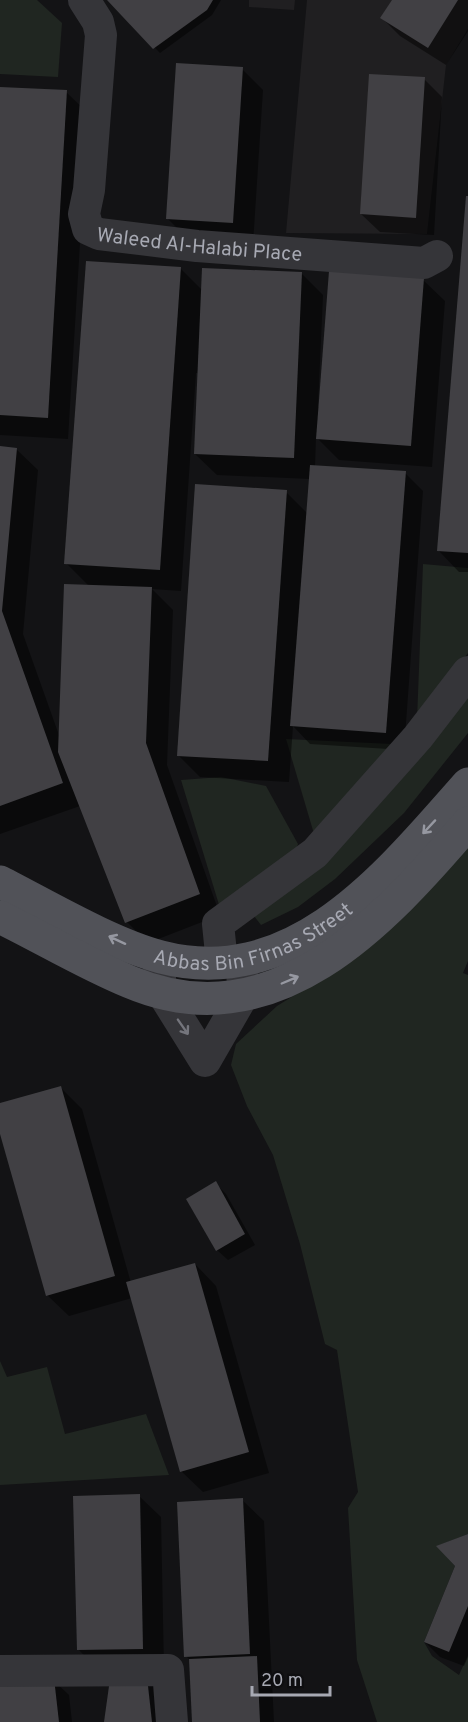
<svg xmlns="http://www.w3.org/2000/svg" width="468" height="1722" font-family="Overpass,sans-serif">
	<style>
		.built { fill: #201f21 }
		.green { fill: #202621 }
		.shadow { fill: #0007 }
		.building { fill: #414044 }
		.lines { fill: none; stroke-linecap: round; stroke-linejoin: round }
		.minor { stroke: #353539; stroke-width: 32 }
		.major { stroke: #515258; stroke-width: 33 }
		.oneway { stroke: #9698a1 }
		.oneway2 { stroke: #74757c }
		.labels { text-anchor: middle; stroke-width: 6; stroke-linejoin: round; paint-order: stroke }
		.street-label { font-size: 20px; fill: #a7a9b3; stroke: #0e0e10 }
	</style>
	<rect width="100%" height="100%" fill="#131315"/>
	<g class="built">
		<path d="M249,0h46l-1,10 -45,-3z"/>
		<path d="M307,0h161v29l-22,36 -19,169 -141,-1z"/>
	</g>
	<g class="green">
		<path d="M0,0h37l25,23 -4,54 -58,-3z"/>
		<path d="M423,564l45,4v85l-51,67z"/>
		<path d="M468,686v47l-64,80 -69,66 -37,28 -37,18 -11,-14z"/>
		<path d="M286,739l107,5 -76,100z"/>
		<path d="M221,777l45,9 32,58 -8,23 -70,41 -39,-128z"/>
		<path d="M468,844v117l-5,12 5,2v559l-31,12 18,20 -31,76 8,14 27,19 9,-20v67h-91l-20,-62 -9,-152 10,-16 -21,-142 -12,-6 -25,-100 -27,-89 -26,-49 -16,-41 5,-21 41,-38 63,-39z"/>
		<path d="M0,1361l7,16 40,-10 18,67 81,-20 23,61 -169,10z"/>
	</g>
	<g class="shadow">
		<path d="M109,0h112l-9,15 -52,38z"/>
		<path d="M394,0h74v31l-22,34 -46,-29 -18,-18z"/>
		<path d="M242,69l21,21 -10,154 -64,-4 -21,-21z"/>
		<path d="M424,79l18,18 -8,138 -54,-3 -19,-18z"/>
		<path d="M0,88l66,4 22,21 -20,326 -68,-4z"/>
		<path d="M468,194v378h-9l-21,-22z"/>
		<path d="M181,269l22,22 98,-18 22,22 -5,112h2l103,-127 22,21 -13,166 -93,-7 -23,-23 -1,30 90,6 18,18 -19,259 -94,-6 -17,-18 -4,56 -89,-5 -22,-22 108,-263 21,21 3,-34 -93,-4 -22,-21 4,-81h-3l-15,218 -29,-2 21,21 -6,155 53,150 -72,28 -21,-21 -47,-116 -80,28v-386l16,1 22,21 -15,164 37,104 29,-152 -23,-23z"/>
		<path d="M61,1088l21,21 49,174 64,-19 21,22 53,187 -66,19 -22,-21 -49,-173 -63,18 -22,-21 -47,-166v-24z"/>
		<path d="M215,1183l11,11 29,51 -27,15 -11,-10z"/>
		<path d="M139,1496l22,21 3,152 -65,2 -21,-22z"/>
		<path d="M242,1500l22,21 10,201h-80l-3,-61 -5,-5z"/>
		<path d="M468,1535v122l-4,9 -24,-9 -15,-15z"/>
		<path d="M147,1678l11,11 3,33h-56z"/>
		<path d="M53,1680l16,15 3,27h-72v-34z"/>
	</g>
	<g class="building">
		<path d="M107,0h106l-6,10 -54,39z"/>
		<path d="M392,0h66l-30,48 -48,-30z"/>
		<path d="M176,63l67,4 -10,156 -67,-4z"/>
		<path d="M369,74l56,3 -9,141 -56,-4z"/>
		<path d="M0,87l67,3 -19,328 -48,-3z"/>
		<path d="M466,196h2v357l-31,-2z"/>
		<path d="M86,261l95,6 -21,303 -96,-6z"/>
		<path d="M202,268l100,4 -8,186 -100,-4z"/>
		<path d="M329,271l95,7 -13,168 -95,-7z"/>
		<path d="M0,446l17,2 -15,163 61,172 -63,23z"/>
		<path d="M310,465l96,6 -20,262 -96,-7z"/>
		<path d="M195,484l92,6 -19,271 -91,-5z"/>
		<path d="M64,584l88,3 -6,156 54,151 -75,29 -67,-171z"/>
		<path d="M61,1086l54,190 -69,20 -46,-162v-31z"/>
		<path d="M216,1181l29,53 -29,17 -30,-52z"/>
		<path d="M195,1263l54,189 -69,20 -54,-190z"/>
		<path d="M140,1494l3,155 -66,1 -4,-154z"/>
		<path d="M243,1498l7,156 -66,3 -7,-155z"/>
		<path d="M468,1534v72l-19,46 -25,-10 31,-76 -19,-20z"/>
		<path d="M257,1656l3,66h-68l-3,-63z"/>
		<path d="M147,1677l5,45h-48l6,-43z"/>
		<path d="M54,1678l5,44h-59v-36z"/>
	</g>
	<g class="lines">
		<g class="minor">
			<path id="s1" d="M84,0l14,22 3,13 -12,155 -5,24 4,15 11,5 98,12 227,17 13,-7"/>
			<path d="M222,963l-4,-39 97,-71 103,-116 50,-65"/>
			<path d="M159,972l3,20 43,69 38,-66 -1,-34"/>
			<path d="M0,1671l168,-1 4,52"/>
		</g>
		<g class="major">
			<path id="s2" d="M0,882c47,24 111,62 161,75 135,35 228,-84 307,-173"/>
			<path d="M0,917c43,21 86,47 130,65 144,61 253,-60 338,-159"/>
		</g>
	</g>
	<defs><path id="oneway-shaft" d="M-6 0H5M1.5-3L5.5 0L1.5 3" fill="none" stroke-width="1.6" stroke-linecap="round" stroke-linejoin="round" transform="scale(1.5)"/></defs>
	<g class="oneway">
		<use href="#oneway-shaft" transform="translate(429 827) rotate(133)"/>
		<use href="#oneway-shaft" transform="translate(117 940) rotate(-155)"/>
		<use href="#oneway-shaft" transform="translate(290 980) rotate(-23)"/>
	</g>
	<use class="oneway2" href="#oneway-shaft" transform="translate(183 1027) rotate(55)"/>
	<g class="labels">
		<g class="street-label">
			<text dy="7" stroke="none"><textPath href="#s1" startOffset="348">Waleed Al-Halabi Place</textPath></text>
			<text dy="7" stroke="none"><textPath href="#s2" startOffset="276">Abbas Bin Firnas Street</textPath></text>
		</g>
	</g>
	<path d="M252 1686v9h78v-9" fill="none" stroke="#a7a9b3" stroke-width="3"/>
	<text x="261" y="1686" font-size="18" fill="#a7a9b3" stroke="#0e0e10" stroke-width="4.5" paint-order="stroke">20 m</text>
</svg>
